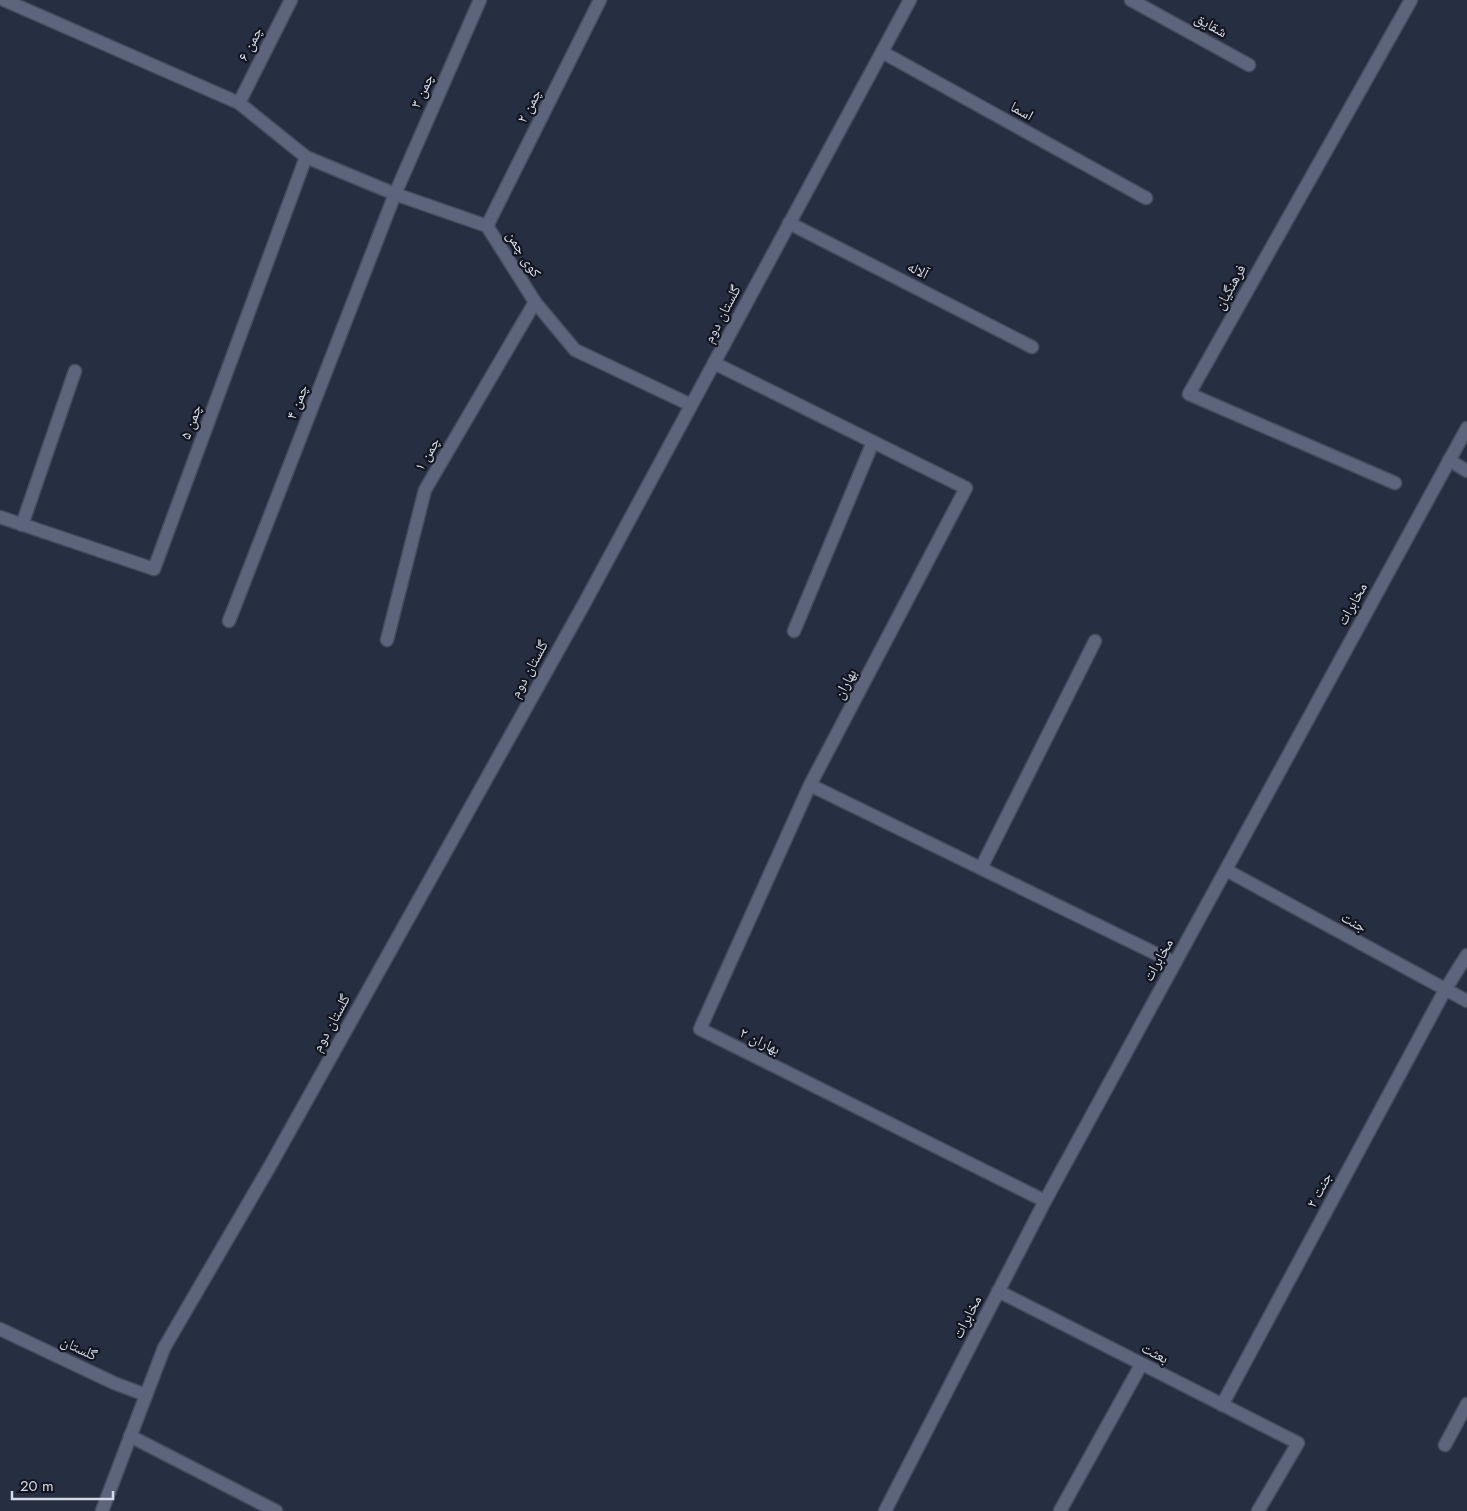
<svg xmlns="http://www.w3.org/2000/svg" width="1467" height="1511" font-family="Jost,'Noto Naskh Arabic',sans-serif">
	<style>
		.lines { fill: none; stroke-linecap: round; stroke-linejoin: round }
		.lane-casing { stroke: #464c5d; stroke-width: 15 }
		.street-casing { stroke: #464c5d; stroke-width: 15 }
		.secondary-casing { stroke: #464c5d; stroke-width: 15 }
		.lane { stroke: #5c657c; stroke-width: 12 }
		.street { stroke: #5c657c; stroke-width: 12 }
		.secondary { stroke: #5c657c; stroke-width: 12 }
		.labels { text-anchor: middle; stroke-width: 4.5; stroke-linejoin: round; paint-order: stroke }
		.street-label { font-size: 15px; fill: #d4dae7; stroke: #131620 }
	</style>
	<rect width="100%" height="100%" fill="#262e42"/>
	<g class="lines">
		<defs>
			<g id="lane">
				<path d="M1131,0l118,65"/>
				<path d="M789,223l243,124"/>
				<path d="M794,631l79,-189"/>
			</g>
			<g id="street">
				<path d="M4,0l235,103 67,54 89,37 92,32 48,76 40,48 116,55"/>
				<path d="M882,52l264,146"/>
				<path d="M239,103l52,-103"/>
				<path d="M487,226l113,-226"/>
				<path d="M714,363l252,125 -156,297 365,178"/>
				<path d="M1449,460l18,11"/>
				<path d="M1395,483l-206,-89 222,-394"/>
				<path d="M0,517l154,52 152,-412"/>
				<path d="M22,525l53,-154"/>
				<path d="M229,621l166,-427 85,-194"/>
				<path d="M387,640l38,-150 110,-188"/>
				<path d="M810,785l-110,244 345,172"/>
				<path d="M981,868l114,-227"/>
				<path d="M1226,870l241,131"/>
				<path d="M998,1291l300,152 -40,68"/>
				<path d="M0,1329l114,54 32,12"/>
				<path d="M1222,1405l223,-415 22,-35"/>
				<path d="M130,1436l146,75"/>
				<path d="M1445,1445l22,-41"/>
				<path d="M102,1511l62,-163"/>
				<path d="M1060,1511l81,-146"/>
			</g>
			<g id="secondary">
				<path d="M164,1348l106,-182 314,-562 326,-604"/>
				<path d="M885,1511l160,-310 422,-773"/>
			</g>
		</defs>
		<use href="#lane" class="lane-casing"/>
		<use href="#street" class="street-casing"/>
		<use href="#secondary" class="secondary-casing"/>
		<use href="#lane" class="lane"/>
		<use href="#street" class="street"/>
		<use href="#secondary" class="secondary"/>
	</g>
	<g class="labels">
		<g class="street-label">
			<text transform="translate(1211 25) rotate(29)" y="5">شقایق</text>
			<text transform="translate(250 44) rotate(-63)" y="5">چمن ۶</text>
			<text transform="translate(422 91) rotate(-66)" y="5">چمن ۳</text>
			<text transform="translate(529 106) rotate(-63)" y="5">چمن ۲</text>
			<text transform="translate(1022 111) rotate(29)" y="5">اسما</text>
			<text transform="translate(524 254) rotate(58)" y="5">کوی چمن</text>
			<text transform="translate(918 270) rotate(27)" y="5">آلاله</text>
			<text transform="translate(1230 287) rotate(-61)" y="5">فرهنگیان</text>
			<text transform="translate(722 314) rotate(-62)" y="5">گلستان دوم</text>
			<text transform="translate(297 402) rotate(-69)" y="5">چمن ۴</text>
			<text transform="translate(191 422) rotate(-70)" y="5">چمن ۵</text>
			<text transform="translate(427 454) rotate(-60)" y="5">چمن ۱</text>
			<text transform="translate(1352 604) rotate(-61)" y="5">مخابرات</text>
			<text transform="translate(529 669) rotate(-61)" y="5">گلستان دوم</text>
			<text transform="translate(845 684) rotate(-62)" y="5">بهاران</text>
			<text transform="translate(1354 922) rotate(29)" y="5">جنت</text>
			<text transform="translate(1158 960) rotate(-61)" y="5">مخابرات</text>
			<text transform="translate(331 1023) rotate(-61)" y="5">گلستان دوم</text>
			<text transform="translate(760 1041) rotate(26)" y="5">بهاران ۲</text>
			<text transform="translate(1319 1190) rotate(-62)" y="5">جنت ۲</text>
			<text transform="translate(967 1317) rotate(-63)" y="5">مخابرات</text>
			<text transform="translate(79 1348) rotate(25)" y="5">گلستان</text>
			<text transform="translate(1155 1353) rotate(27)" y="5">بعثت</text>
		</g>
	</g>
	<path d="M12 1491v8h101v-8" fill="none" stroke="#d4dae7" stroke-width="2.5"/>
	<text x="20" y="1491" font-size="15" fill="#d4dae7" stroke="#131620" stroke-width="4" paint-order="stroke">20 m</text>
</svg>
